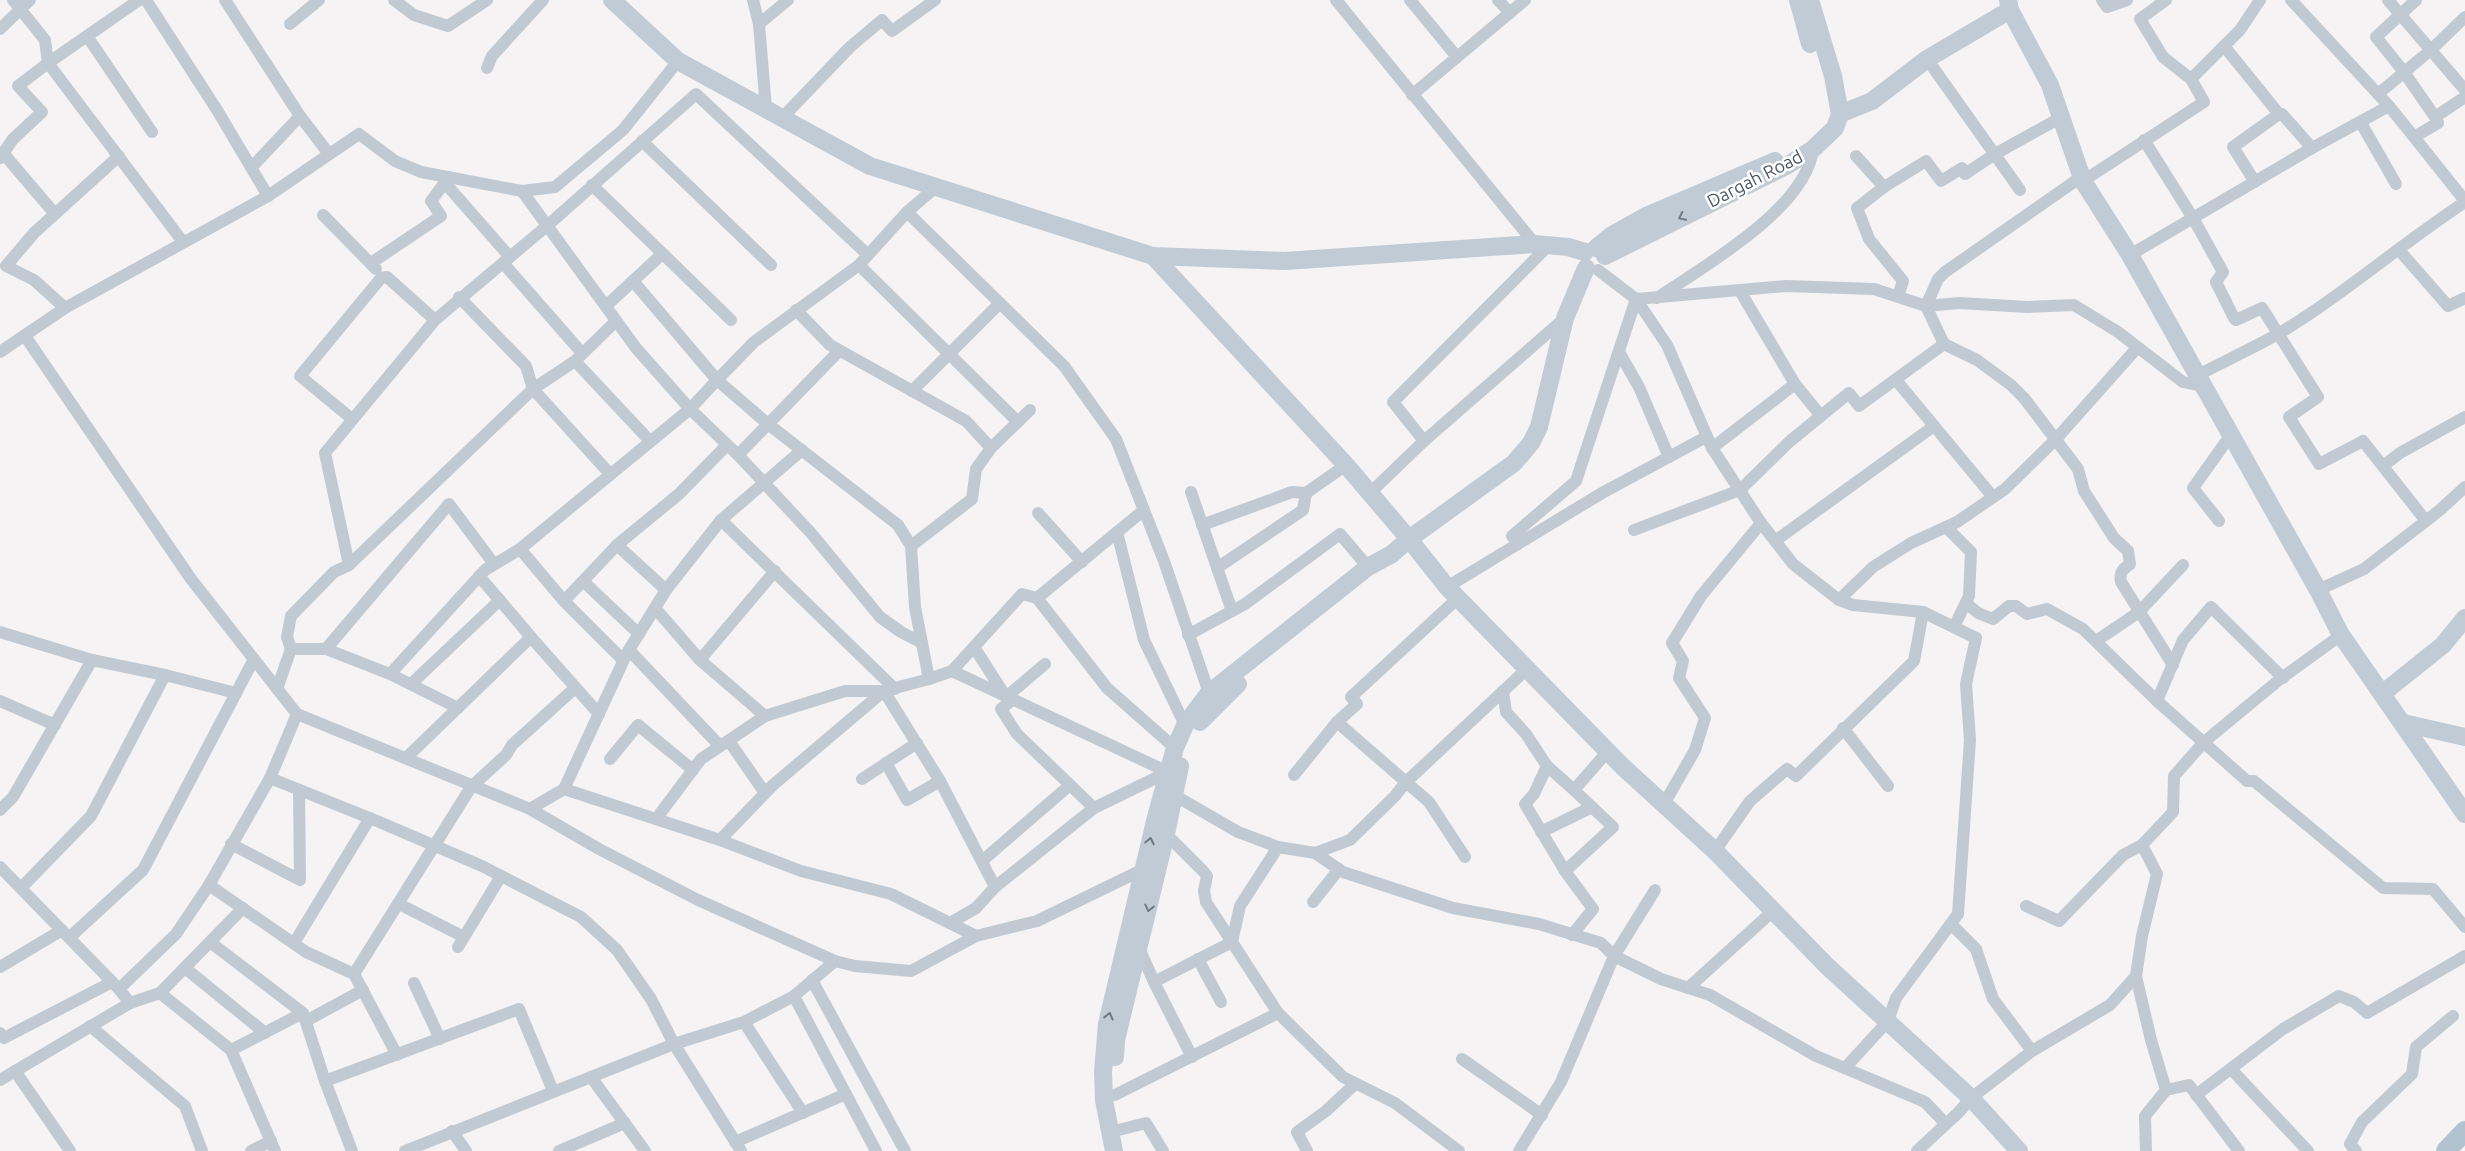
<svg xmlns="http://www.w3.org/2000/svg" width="2465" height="1151" font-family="Ubuntu,sans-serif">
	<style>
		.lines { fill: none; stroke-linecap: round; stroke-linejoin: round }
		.street { stroke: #c1cad2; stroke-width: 12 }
		.secondary { stroke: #c1cbd6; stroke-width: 18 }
		.primary { stroke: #b3c2d1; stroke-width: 20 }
		.oneway { stroke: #6e7984 }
		.labels { text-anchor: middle; stroke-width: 5; stroke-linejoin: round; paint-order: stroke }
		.street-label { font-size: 18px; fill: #4a5661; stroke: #fff }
	</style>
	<rect width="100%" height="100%" fill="#f5f3f3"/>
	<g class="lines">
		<g class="street">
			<path d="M13,0l32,40 3,23 135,179"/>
			<path d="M146,0l71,110 51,86"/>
			<path d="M225,0l75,116 29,38"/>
			<path d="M394,0l20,15 34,11 39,-26"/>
			<path d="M753,0l6,24 7,85"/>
			<path d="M1336,0l199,244"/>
			<path d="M1410,0l47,57"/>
			<path d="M1498,0l12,13"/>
			<path d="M2102,0l5,7 20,-7"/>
			<path d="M2166,0l-26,19 23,38 28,22"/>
			<path d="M2291,0l87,94"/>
			<path d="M2388,0l77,90"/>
			<path d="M2416,0l-40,37 28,35 31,45"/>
			<path d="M290,24l29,-24"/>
			<path d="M759,24l29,-24"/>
			<path d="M0,29l30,-29"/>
			<path d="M87,36l65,96"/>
			<path d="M2224,46l55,68"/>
			<path d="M1927,59l93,131"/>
			<path d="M487,68l5,-12 51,-56"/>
			<path d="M1412,95l113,-95"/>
			<path d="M2389,106l25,31 24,-14 -3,-6 30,-20"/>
			<path d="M782,118l68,-71 32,-27 10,11 43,-31"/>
			<path d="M2361,123l35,61"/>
			<path d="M2414,137l51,64"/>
			<path d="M2144,140l49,78 30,54 -7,10 18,36 2,2 26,-12 56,89 -29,20 30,47 44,-23 63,80"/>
			<path d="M642,141l129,124"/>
			<path d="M3,153l52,61"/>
			<path d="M1856,156l28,31 -27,21 12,31 34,42 -5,15"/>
			<path d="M0,158l13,-19 29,-27 -24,-26 30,-23 91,-63"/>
			<path d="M252,167l48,-51"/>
			<path d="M2081,177l-136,95 -7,7 -12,27 18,38 33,16 34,25 13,13 54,71 6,22 30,47 14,13 2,13c-7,5 -11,8 -9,18l52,83"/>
			<path d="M2083,181l121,-79 -13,-23 49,-49 20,-30"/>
			<path d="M2255,182l-22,-35 46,-33h3l30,34"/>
			<path d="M445,183l65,74"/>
			<path d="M592,185l139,135"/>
			<path d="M936,187l-29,25 157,154 52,73 48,122 45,132"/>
			<path d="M1884,187l42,-26 15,20 21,-13 3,6 30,-20 65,-36"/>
			<path d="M907,212l-48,53 -105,77 -37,38 51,44 130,101 13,21 4,61 14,72 23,-8"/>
			<path d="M323,215l53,54"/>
			<path d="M2399,250l49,56 17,-8"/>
			<path d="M2130,255l182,-107 77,-42 -11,-12 54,-45 33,-32"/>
			<path d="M371,263l70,-47 -10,-15 18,-24"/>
			<path d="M503,263l79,90"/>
			<path d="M859,265l159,157"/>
			<path d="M1598,270l38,29 150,-13 88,3 52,17 33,-3 69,4 46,-2 44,27 65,50 19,4"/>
			<path d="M633,281l84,99 -27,29 48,46 73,78 69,84 21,15 21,11"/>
			<path d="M1740,291l55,93"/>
			<path d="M459,297l67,69 7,23 77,85"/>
			<path d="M1657,298c47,-32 149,-89 156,-149"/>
			<path d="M1636,299l31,46 45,103 49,75 32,41 46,36 14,5 70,7 53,26 -10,46 4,56 -12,174 -62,84 -8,23 -43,47"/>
			<path d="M606,306l56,-52"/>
			<path d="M65,308l-31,-28 -28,-14 28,-33 85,-77"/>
			<path d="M796,310l34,35 136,76 25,27 -15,21 -4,30 -61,47"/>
			<path d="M616,321l-41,40 75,80"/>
			<path d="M25,336l166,243 106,135 233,95 34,-20 156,51 81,31 90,23 85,42 61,-15 107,-52"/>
			<path d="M0,352l65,-44 203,-112 91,-62 36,27 26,11 101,19 33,-4 68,-57 55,-69"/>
			<path d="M1619,352l20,35 30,70"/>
			<path d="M2196,376c27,-14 55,-27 82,-42 65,-39 123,-90 187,-132"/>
			<path d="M1896,380l97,117"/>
			<path d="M912,391l88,-88"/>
			<path d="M352,419l-52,-43 81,-98 6,-1 48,43"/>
			<path d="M1424,441l-31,-39 157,-158"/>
			<path d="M991,448l39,-38"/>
			<path d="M1712,448l83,-64 26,32"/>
			<path d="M738,455l101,-104"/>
			<path d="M2383,466l17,-13 65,-36"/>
			<path d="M1191,492l41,119"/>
			<path d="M1370,493l54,-52 141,-123"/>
			<path d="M1144,510l-107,88 -15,-4 -70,77 216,101"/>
			<path d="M1038,513l44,49"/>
			<path d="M721,520l174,169"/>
			<path d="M2219,521l-26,-33 37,-52"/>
			<path d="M1202,525l90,-33 14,1 40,-28"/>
			<path d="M1946,527l25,25 -2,44 -15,31"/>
			<path d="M1634,530l106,-40 49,-48 60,-49 10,13 85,-62"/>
			<path d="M1117,532l27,108 41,85"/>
			<path d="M1775,541l159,-115"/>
			<path d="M1518,544l-6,-8 64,-55 60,-182"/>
			<path d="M617,545l62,-51 48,-49"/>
			<path d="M520,549l44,52 53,-56 49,45"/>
			<path d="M349,565l-24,-112 110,-133 113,-95 148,-131 172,161"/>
			<path d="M1217,568l86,-58 3,-17"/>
			<path d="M584,582l55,52"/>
			<path d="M1447,587l155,-94 104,-56"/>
			<path d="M2318,590l46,-21 76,-59 25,-23"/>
			<path d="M1037,598l70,90 68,60"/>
			<path d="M1839,600l34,-33 38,-24 46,-21 48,-33 51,-50 81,-91"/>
			<path d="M564,601l59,59"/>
			<path d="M1966,603l12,10 15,6 16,-13h7l11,8 20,-5 36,20 74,72 90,80h7l129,107 50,1 32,38"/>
			<path d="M655,608l45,52 75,-89"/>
			<path d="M0,632l92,28 73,15"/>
			<path d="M529,635l70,79"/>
			<path d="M1188,635l57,-31 95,-70 28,33"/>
			<path d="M2096,641l43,-29 44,-47"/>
			<path d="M974,647l32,50 39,-33"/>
			<path d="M291,649l-4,-12 4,-21 43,-44 15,-7 184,-176 42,-28"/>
			<path d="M326,649l123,-145 45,60"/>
			<path d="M629,650l91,96"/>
			<path d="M700,660l65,56"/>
			<path d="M390,674l68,34"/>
			<path d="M411,684l89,-84"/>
			<path d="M277,689l14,-40h35l64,25 95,-104 35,-21 170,-140 -54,-61 -114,-157"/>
			<path d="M1503,691l3,21 20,22 21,32"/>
			<path d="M1012,700l-11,9 16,25 77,74 74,-36"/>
			<path d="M0,701l55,24"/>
			<path d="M2157,701l26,-61 28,-33 72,71"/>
			<path d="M1337,722l20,-18 -6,-7 107,-99"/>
			<path d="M1843,728l45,58"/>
			<path d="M729,741l36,52"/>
			<path d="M406,758l125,-121 -52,-61"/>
			<path d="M610,759l28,-34 55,45"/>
			<path d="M886,763l21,37 33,-19"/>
			<path d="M1294,775l43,-53 92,80 36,55"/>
			<path d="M270,778l107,43 105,45 99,51 36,33 34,49 23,45 67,107"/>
			<path d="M862,779l55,-36"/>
			<path d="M564,789l63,-136 39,-63 55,-70 81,-70"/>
			<path d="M1167,791l71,41 40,15"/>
			<path d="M1664,804l31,-54 10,-32 -26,-40 4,-17 -11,-18 29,-47 60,-73"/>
			<path d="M530,809l69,40 99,51 137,61 20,5 56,5 65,-35"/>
			<path d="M0,810l13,-13 79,-137"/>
			<path d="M656,819l45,-60 64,-43 80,-25h39l56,90 55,106"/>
			<path d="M1541,832l51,-25"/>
			<path d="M1166,834l37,37 4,5 -3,15 2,11 72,111 65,64 52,26 64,48"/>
			<path d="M720,840l53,-55 111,-94 45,-12"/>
			<path d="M231,844l69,36 -1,-90"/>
			<path d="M1715,851l35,-50 37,-32 9,7 118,-115 9,-49"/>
			<path d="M1315,853l35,-13 45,-44 11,-14 122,-114"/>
			<path d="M982,861l88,-76"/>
			<path d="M0,867l119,122"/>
			<path d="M1565,871l48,-44 -39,-37"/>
			<path d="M209,885l97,67 48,22 43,81"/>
			<path d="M21,888l70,-72 74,-141 71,18"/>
			<path d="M1313,902l26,-33"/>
			<path d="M399,904l65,33"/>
			<path d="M2026,906l33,15 64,-66 19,-10"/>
			<path d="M950,923l26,-15 19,-21 99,-79"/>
			<path d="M1951,924l25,25 17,50 39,52"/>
			<path d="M1572,935l21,-26 -28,-38 -40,-67 9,-10 13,-28 27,24 34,-39"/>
			<path d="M70,937l73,-67 111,-211"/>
			<path d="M210,942l93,71"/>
			<path d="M294,943l76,-125"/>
			<path d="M458,947l43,-71"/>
			<path d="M1139,948l15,34 78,-40 8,-36 38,-59 37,6 28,19 110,36 86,16 62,19 13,13 41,-66"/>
			<path d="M1198,959l23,43"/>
			<path d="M0,967l62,-37"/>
			<path d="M185,968l80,65"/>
			<path d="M354,974l117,-187 35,-32 6,-10 63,-57"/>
			<path d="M812,980l93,171"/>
			<path d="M1154,982l38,75"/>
			<path d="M414,983l26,56"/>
			<path d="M1688,988l85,-77"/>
			<path d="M160,993l71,57 44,101"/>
			<path d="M794,996l82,155"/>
			<path d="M130,1003l-11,-14 57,-55 33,-49 61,-107 27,-64"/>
			<path d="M306,1021l57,-31"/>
			<path d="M744,1022l59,91"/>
			<path d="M90,1026l95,80 17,45"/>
			<path d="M0,1033l4,5 108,-56"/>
			<path d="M231,1050l72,-37 22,68"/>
			<path d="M1462,1059l80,56"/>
			<path d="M2231,1069l77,82"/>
			<path d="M15,1071l55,80"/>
			<path d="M591,1077l54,74"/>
			<path d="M0,1080l130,-77 30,-10 83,-85"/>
			<path d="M2166,1090l23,-5 50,66"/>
			<path d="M1115,1095l163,-82"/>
			<path d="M2196,1095l87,-66 56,-33 15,6 13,11 98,-57"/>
			<path d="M452,1131l14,20"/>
			<path d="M1111,1132l35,-9 17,28"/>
			<path d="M735,1142l111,-48"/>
			<path d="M251,1151l20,-10"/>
			<path d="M352,1151l-27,-70 194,-72 34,82"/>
			<path d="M405,1151l269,-107 70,-22 50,-26 41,-35"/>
			<path d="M559,1151l66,-28"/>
			<path d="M1307,1151l-10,-19 29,-21 29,-27"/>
			<path d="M1519,1151l42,-69 53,-126 47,23 49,16 106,61 109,46 21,22"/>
			<path d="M1917,1151l42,-39 12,-14 61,-47 78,-46 26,-29"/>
			<path d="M2146,1151l-1,-35 21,-26 -15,-50 -15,-64 6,-40 15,-62 -15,-29 31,-33 1,-36 30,-34 75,-62 62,-45"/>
			<path d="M2356,1151l-6,-7 12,-22 50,-48 4,-27 37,-31"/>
		</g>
		<g class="secondary">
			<path d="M612,0l66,61 192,105 283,90 132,5 250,-17 33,3 17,5"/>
			<path d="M1798,0l12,44"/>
			<path d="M2008,0l2,10 40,75 33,96 47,74 188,335 23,45 124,179"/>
			<path d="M1840,114l32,-13 55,-42 83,-49"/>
			<path d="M1596,248l16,-13 34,-19 129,-55"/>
			<path d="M1605,256l183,-91 25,-16 22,-21 5,-14 -7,-38 -23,-76"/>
			<path d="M1586,268l-21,50 -26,109 -8,16 -17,20 -105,76 38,48 175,179 93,85 112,115 144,132 48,53"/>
			<path d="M2383,693l60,-48 22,-27"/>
			<path d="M1200,722l38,-38"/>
			<path d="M2403,723l62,14"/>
			<path d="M1115,1057l1,-17 50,-206 14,-68"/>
			<path d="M1114,1151l-10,-51 -1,-28 4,-48 48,-203 20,-73 10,-23 24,-32 159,-126 24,-13 17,-15 -63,-74 -193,-209"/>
		</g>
		<path class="primary" d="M2446,1151l19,-20"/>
	</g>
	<defs><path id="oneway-chevron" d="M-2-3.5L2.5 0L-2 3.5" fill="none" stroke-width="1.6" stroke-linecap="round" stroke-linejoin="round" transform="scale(1.25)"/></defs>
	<g class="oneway">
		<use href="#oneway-chevron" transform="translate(1682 217) rotate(154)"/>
		<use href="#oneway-chevron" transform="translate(1150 841) rotate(-78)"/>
		<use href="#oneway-chevron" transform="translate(1149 908) rotate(103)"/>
		<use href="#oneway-chevron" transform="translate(1109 1016) rotate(-76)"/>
	</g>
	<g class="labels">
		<g class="street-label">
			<text transform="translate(1755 179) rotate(-27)" y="6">Dargah Road</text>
		</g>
	</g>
</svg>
